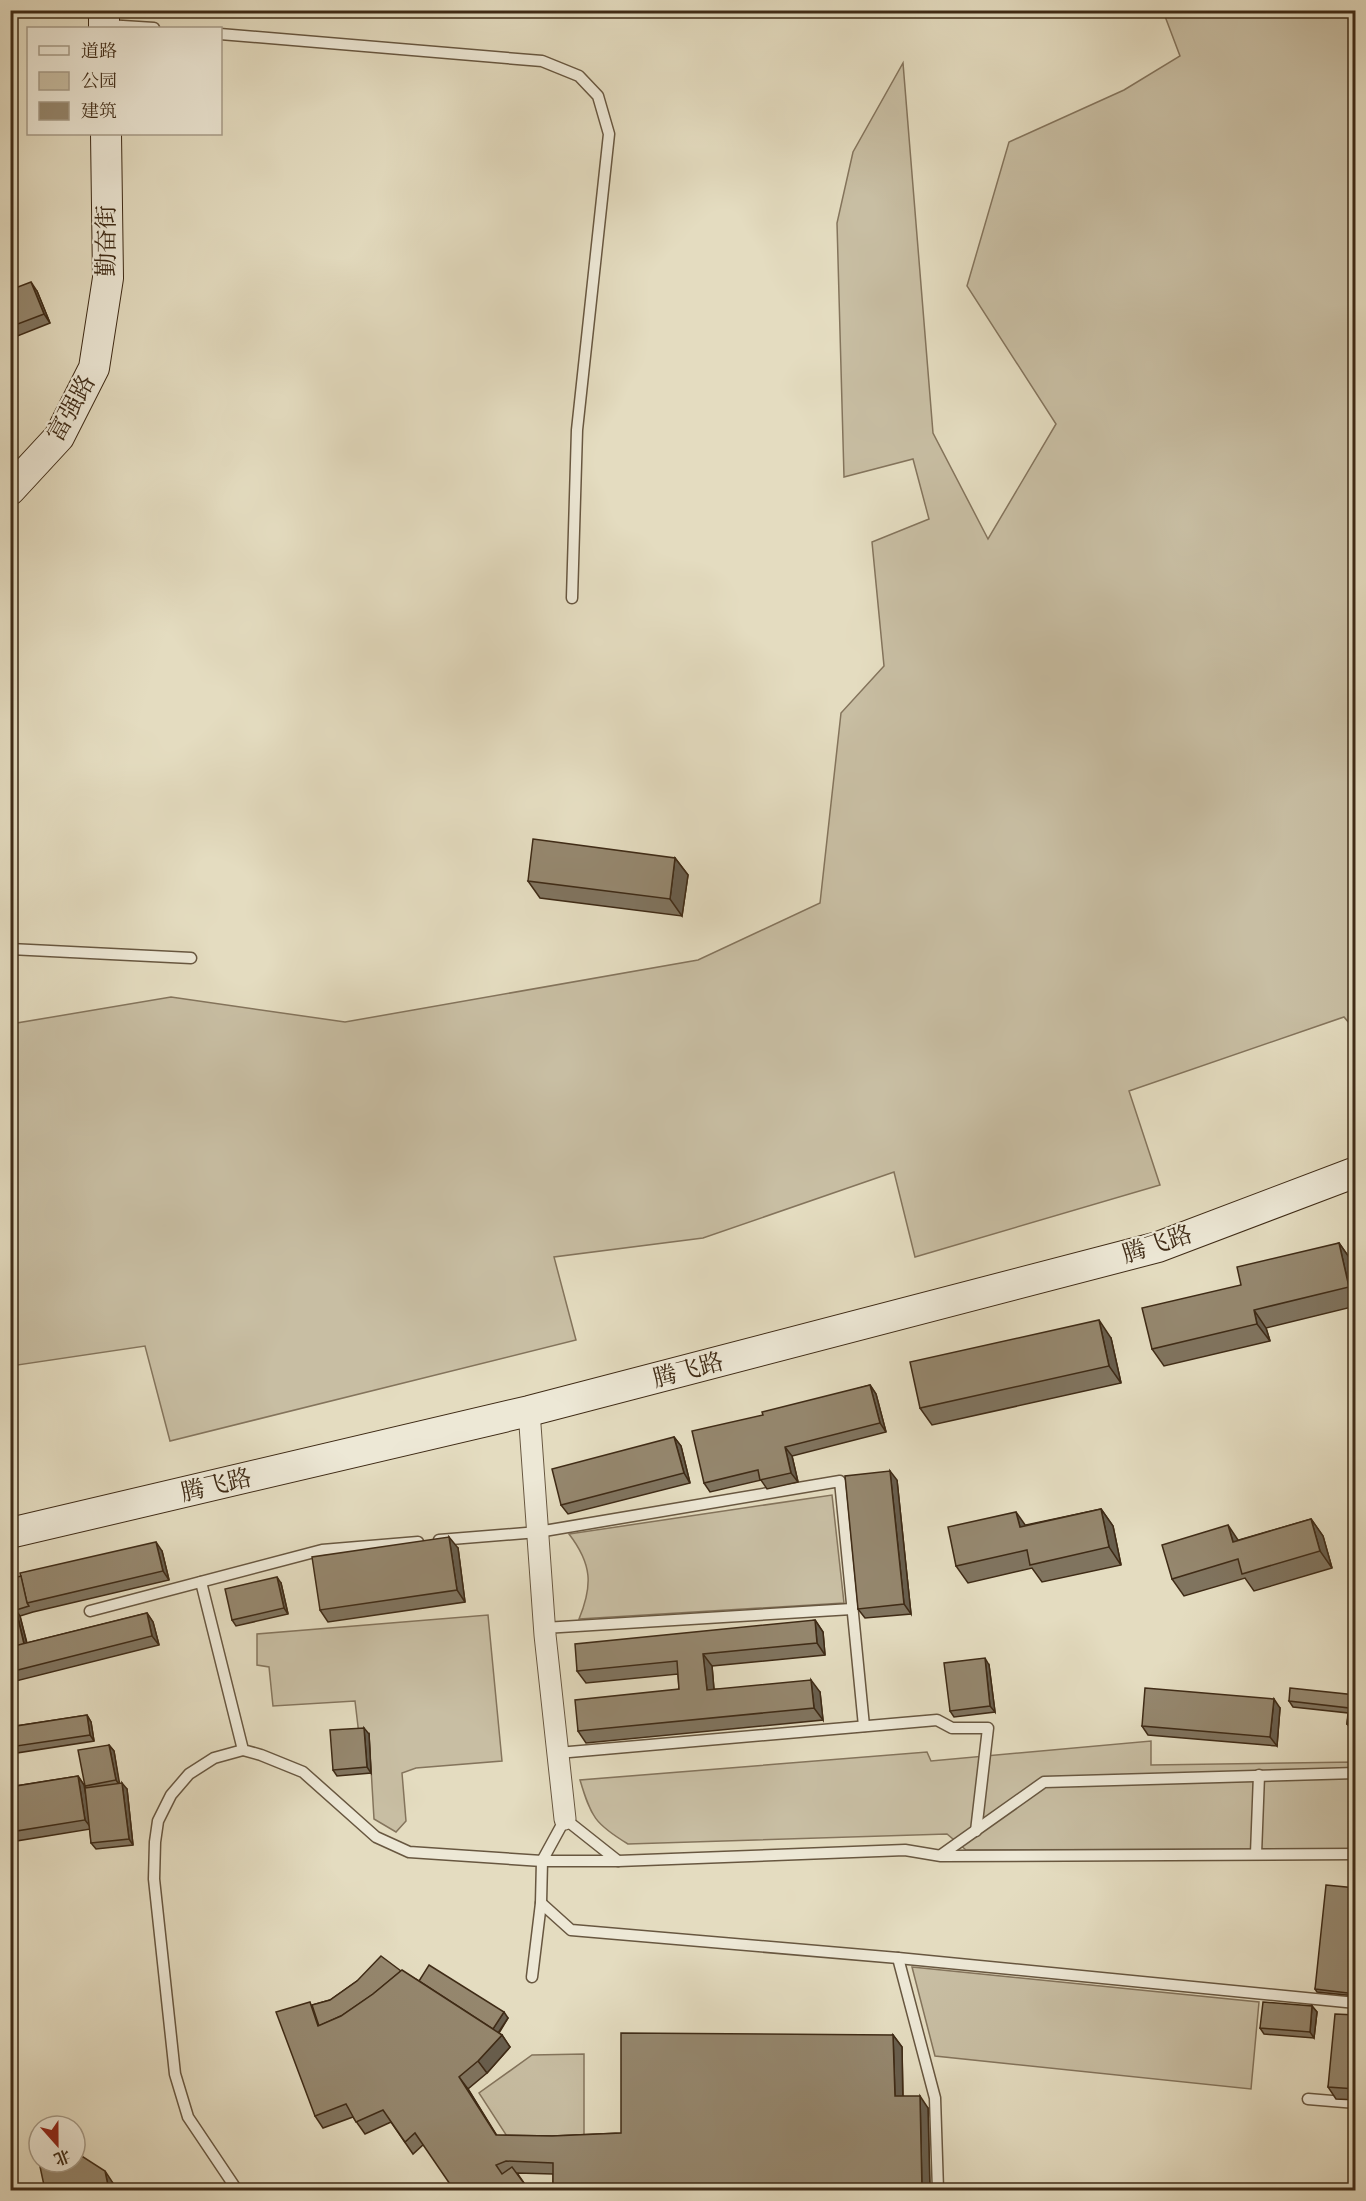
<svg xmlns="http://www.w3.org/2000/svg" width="1366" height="2201" font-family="Alegreya,'Noto Serif SC',serif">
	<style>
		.green { fill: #c8bea3; stroke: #84745c; stroke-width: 1.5 }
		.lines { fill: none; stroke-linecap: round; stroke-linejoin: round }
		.lane-casing { stroke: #685740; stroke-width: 13 }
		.street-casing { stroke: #685740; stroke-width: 23 }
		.secondary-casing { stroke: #3f2b16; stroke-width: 32 }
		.lane { stroke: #ede8d6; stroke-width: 10 }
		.street { stroke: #ede8d6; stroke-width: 21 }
		.secondary { stroke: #ede8d6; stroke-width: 30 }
		.wall { fill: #80745f; stroke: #3f2b16; stroke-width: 1.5 }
		.shaded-wall { fill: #685e4d; stroke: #3f2b16; stroke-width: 1.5 }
		.building { fill: #95876e; stroke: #3f2b16; stroke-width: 1.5 }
		.labels { text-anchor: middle; stroke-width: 4.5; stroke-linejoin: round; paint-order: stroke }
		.street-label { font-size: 24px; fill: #3f2b16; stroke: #ede8d6 }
	</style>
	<rect width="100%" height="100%" fill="#e4dcc0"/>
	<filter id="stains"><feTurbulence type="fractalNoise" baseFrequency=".00333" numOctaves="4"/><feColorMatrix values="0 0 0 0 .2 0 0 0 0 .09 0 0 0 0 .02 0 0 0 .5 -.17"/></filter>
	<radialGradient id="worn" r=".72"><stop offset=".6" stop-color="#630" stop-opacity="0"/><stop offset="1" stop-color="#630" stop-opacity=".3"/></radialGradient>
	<g class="green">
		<path d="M1163,11h192v1019l-11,-13 -215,74 31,94 -245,72 -21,-85 -191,66 -149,19 22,83 -406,101 -25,-95 -134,20v-342l160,-27 174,25 353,-62 122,-57 21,-190 43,-47 -12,-124 57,-23 -16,-60 -69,18 -7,-254 16,-71 50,-89 30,370 55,106 68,-115 -89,-138 42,-144 115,-52 56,-34z"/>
		<path d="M832,1495l12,108 -265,16c14,-34 13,-55 -10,-85z"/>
		<path d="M488,1615l14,146 -86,7 -14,5 4,48 -10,11 -22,-13 -5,-85 -10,1 -4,-34 -82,5 -4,-39 -12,-2v-31z"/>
		<path d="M1151,1741v24l204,-3 -3,87 -386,1 -19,-16 -319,10c-33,-20 -37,-27 -48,-64l347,-28 4,9z"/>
		<path d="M912,1967l347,35 -8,87 -316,-33z"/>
		<path d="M584,2054v90h-72l-33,-51 53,-38z"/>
	</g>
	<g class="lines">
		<defs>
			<g id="lane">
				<path d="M107,25l47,3"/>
				<path d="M220,34l322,27 37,15 19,20 11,38 -32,296 -5,168"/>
				<path d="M10,949l181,9"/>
				<path d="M439,1540l99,-8 302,-51 24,245"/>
				<path d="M201,1582l42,168 18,5 42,17 73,65 33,15 133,9h76l287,-11 36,6 415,-2"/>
				<path d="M90,1611l232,-61 96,-8"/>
				<path d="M544,1628l308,-19"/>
				<path d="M558,1753l379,-33 15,8h36l-12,103"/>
				<path d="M1256,1854l3,-79"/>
				<path d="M941,1855l103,-73 312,-9"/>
				<path d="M541,1903l30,27 327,28 458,45"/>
				<path d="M898,1958l37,140 3,92"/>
				<path d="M532,1977l9,-74 1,-42 23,-42 53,42"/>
				<path d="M1308,2099l48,4"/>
				<path d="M237,2190l-49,-73 -13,-43 -21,-195 1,-37 3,-21 13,-26 18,-21 25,-16 29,-8"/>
			</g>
			<path id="street" d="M529,1411l16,224 20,184"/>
			<g id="secondary">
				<path d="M104,10v18"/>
				<path d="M10,490l49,-53 35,-69 14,-90 -2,-144"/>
				<path d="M10,1533l519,-122 629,-164 198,-75"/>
			</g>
		</defs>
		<use href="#lane" class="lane-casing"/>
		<use href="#street" class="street-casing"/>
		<use href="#secondary" class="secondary-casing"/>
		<use href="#lane" class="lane"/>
		<use href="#street" class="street"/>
		<use href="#secondary" class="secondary"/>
	</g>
	<g class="wall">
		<path d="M10,290l27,1 13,32 -40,16z"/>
		<path d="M675,858l13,17 -6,41 -142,-18 -12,-17z"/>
		<path d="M1339,1243l12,17 5,20v26l-90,22 4,13 -106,25 -12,-17 89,-64z"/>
		<path d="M1111,1338l10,45 -189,42 -12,-17z"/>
		<path d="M870,1385l6,9 10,38 -94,24 6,26 -31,7 -6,-9 -51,12 -6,-9 59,-68z"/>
		<path d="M674,1437l7,9 9,37 -122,31 -7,-9z"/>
		<path d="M897,1480l14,134 -46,4 -7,-9z"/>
		<path d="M1101,1509l12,17 8,39 -79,17 -10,-14 -64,15 -12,-17 70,-41z"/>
		<path d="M1311,1519l12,17 9,32 -78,23 -9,-13 -61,18 -12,-17 67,-39z"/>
		<path d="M458,1548l7,54 -137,20 -8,-12z"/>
		<path d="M162,1551l7,29 -136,32 -13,4 7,27 120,-30 6,9 6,23 -143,36 -6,-8v-94z"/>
		<path d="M281,1583l7,31 -52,12 -4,-6z"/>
		<path d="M815,1620l8,12 2,23 -113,11 2,23 106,3 3,28 -237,23 -8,-12 101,-42 -1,-15 -92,9 -9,-12z"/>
		<path d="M989,1665l6,47 -41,5 -4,-6z"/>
		<path d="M1356,1695v35h-4l-5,-6 1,-11 -55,-6 -4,-6z"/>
		<path d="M1280,1708l-3,38 -129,-11 -6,-9z"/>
		<path d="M87,1715l4,7 3,19 -84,13v-27z"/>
		<path d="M369,1734l2,39 -34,3 -4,-6z"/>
		<path d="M109,1745l5,6 5,33 8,5 6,56 -37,4 -5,-6 -1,-14 -80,13v-55l68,-11 6,9 1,4 1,-1 -1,-2z"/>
		<path d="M1356,1888v108l-39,-4 -2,-3z"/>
		<path d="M401,1971l18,10 89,37 -9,15 3,2 8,12 -23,26 -19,16 28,46 56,1 69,-3 272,-98 9,12 1,49 25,12 2,82h-377v-16l-36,-1 12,17 -106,-45 -10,9 -22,-32 -26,12 -12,-17 -30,11 -8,-12 -3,-111 18,-5 27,-19z"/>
		<path d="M1312,2006l5,6 -3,26 -50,-4 -4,-6z"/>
		<path d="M1356,2015v85l-20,-1 -8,-12z"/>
	</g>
	<g class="shaded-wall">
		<path d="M31,282l6,9 13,32 -6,-9z"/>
		<path d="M675,858l13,17 -6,41 -12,-17z"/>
		<path d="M1339,1243l12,17 5,20v16l-7,-9z"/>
		<path d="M1254,1310l12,18 4,13 -13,-17z"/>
		<path d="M1099,1320l12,18 10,45 -12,-17z"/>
		<path d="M870,1385l6,9 10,38 -6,-9z"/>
		<path d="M674,1437l7,9 9,37 -6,-10z"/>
		<path d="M785,1447l7,9 6,26 -7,-9z"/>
		<path d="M890,1471l7,9 14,134 -7,-10z"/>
		<path d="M1101,1509l12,17 8,39 -12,-18z"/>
		<path d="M1016,1512l12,17 -8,-2z"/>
		<path d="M1311,1519l12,17 9,32 -12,-17z"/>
		<path d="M1228,1525l12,18 -7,-1z"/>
		<path d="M449,1537l9,11 7,54 -8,-12z"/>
		<path d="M156,1542l6,9 7,29 -6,-9z"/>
		<path d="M277,1577l4,6 7,31 -4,-6z"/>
		<path d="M16,1610l4,6 9,37 -4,-6z"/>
		<path d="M147,1613l6,9 6,23 -7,-9z"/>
		<path d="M815,1620l8,12 2,23 -8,-12z"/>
		<path d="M703,1654l9,12 3,36 -8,-12z"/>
		<path d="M985,1658l4,7 6,47 -5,-6z"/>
		<path d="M811,1680l9,12 3,28 -9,-12z"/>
		<path d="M1274,1699l6,9 -3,38 -7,-9z"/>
		<path d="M87,1715l4,7 3,19 -4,-6z"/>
		<path d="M364,1728l5,6 2,39 -4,-6z"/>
		<path d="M109,1745l5,6 6,35 -4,-6z"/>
		<path d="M78,1776l6,9 8,44 -7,-9z"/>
		<path d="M122,1783l5,6 6,56 -4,-6z"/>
		<path d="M1312,2006l5,6 -3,26 -4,-6z"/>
		<path d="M504,2012l4,6 -12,18 -4,-6z"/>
		<path d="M502,2035l8,12 -23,26 -9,-12z"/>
		<path d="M893,2035l9,12 1,61 -8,-12z"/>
		<path d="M459,2077l9,12 36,58 -8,-12z"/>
		<path d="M920,2096l8,12 2,82h-8z"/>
		<path d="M105,2171l8,12 2,7h-6z"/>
	</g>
	<g class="building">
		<path d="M31,282l13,32 -34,13v-37z"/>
		<path d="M533,839l142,19 -5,41 -142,-18z"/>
		<path d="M1339,1243l10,44 -95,23 3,14 -105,25 -10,-41 99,-23 -4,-18z"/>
		<path d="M1099,1320l10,46 -189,42 -10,-46z"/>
		<path d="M870,1385l10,38 -95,24 6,26 -31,7 -2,-10 -54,13 -12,-52 71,-16 -1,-3z"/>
		<path d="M674,1437l10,36 -123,32 -9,-36z"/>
		<path d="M890,1471l14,133 -46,5 -13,-133z"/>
		<path d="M1101,1509l8,38 -79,18 -3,-15 -71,16 -8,-39 68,-15 4,15z"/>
		<path d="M1311,1519l9,32 -78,23 -4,-15 -66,20 -10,-34 66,-20 5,17z"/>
		<path d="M449,1537l8,53 -137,20 -8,-53z"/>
		<path d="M156,1542l7,29 -136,32 -7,-30z"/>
		<path d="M21,1576l6,27 2,3 -13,4 8,34 -14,3v-68z"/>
		<path d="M277,1577l7,31 -52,12 -7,-31z"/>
		<path d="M147,1613l5,23 -142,36v-25z"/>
		<path d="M815,1620l2,23 -114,11 4,36 104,-10 3,28 -236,23 -3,-31 104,-11 -2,-28 -100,10 -2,-27z"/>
		<path d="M985,1658l5,48 -40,5 -6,-48z"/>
		<path d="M1145,1688l129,11 -4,38 -128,-11z"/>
		<path d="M1290,1688l66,7v30l-9,-1 2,-16 -60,-7z"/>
		<path d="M87,1715l3,20 -80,12v-20z"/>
		<path d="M364,1728l3,39 -34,3 -3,-40z"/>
		<path d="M109,1745l7,35 -31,6 -7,-36z"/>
		<path d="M78,1776l7,44 -75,12v-45z"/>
		<path d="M122,1783l7,56 -38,4 -6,-55z"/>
		<path d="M1326,1885l30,3v106l-41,-5z"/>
		<path d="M381,1956l20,15 -28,23 -32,22 -22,10 -7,-21 18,-5 27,-19z"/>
		<path d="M429,1965l75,47 -11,17 -74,-48z"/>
		<path d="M402,1970l100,65 -24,26 -19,16 37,58 56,1 69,-3v-100l272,2 2,61h25l2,94h-369v-27l-47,-2 -10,4 6,9 10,-7 17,23h-75l-39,-57 -10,9 -22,-32 -27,12 -10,-18 -31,12 -39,-104 34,-10 8,24 23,-10 32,-22z"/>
		<path d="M1263,2002l49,4 -2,26 -50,-4z"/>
		<path d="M1335,2014l21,1v74l-28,-2z"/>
		<path d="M75,2153h2l28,18 4,19h-64l-6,-28h36z"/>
	</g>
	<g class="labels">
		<g class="street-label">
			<text transform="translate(106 241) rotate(-90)" y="8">勤奋街</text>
			<text transform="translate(71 408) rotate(-61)" y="8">富强路</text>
			<text transform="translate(1157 1244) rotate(-18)" y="8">腾飞路</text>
			<text transform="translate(688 1370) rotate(-15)" y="8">腾飞路</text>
			<text transform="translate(216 1485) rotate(-13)" y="8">腾飞路</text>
		</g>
	</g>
	<rect width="1366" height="2201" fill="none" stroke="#e4dcc0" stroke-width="36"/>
	<rect x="12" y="12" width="1342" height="2177" fill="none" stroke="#3f2b16" stroke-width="3"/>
	<rect x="18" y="18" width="1330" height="2165" fill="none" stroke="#3f2b16" stroke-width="1.5"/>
	<rect x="27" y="27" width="195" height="108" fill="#ede8d6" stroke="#a79c89" stroke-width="1.5"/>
	<rect x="39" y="46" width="30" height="9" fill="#ede8d6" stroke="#a79c89" stroke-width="1.5"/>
	<text x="81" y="57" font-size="18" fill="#3f2b16">道路</text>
	<rect x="39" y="72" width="30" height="18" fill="#c8bea3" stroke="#a79c89" stroke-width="1.5"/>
	<text x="81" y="87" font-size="18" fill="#3f2b16">公园</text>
	<rect x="39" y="102" width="30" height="18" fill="#95876e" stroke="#a79c89" stroke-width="1.5"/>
	<text x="81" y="117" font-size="18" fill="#3f2b16">建筑</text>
	<g transform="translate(57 2144) rotate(159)"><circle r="28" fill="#ede8d6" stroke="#a79c89" stroke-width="1.5"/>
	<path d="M0-4.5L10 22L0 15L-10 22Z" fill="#8f2418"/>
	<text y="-9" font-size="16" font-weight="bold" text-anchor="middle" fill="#3f2b16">北</text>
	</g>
	<rect width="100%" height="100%" filter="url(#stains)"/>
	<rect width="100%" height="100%" fill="url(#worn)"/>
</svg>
